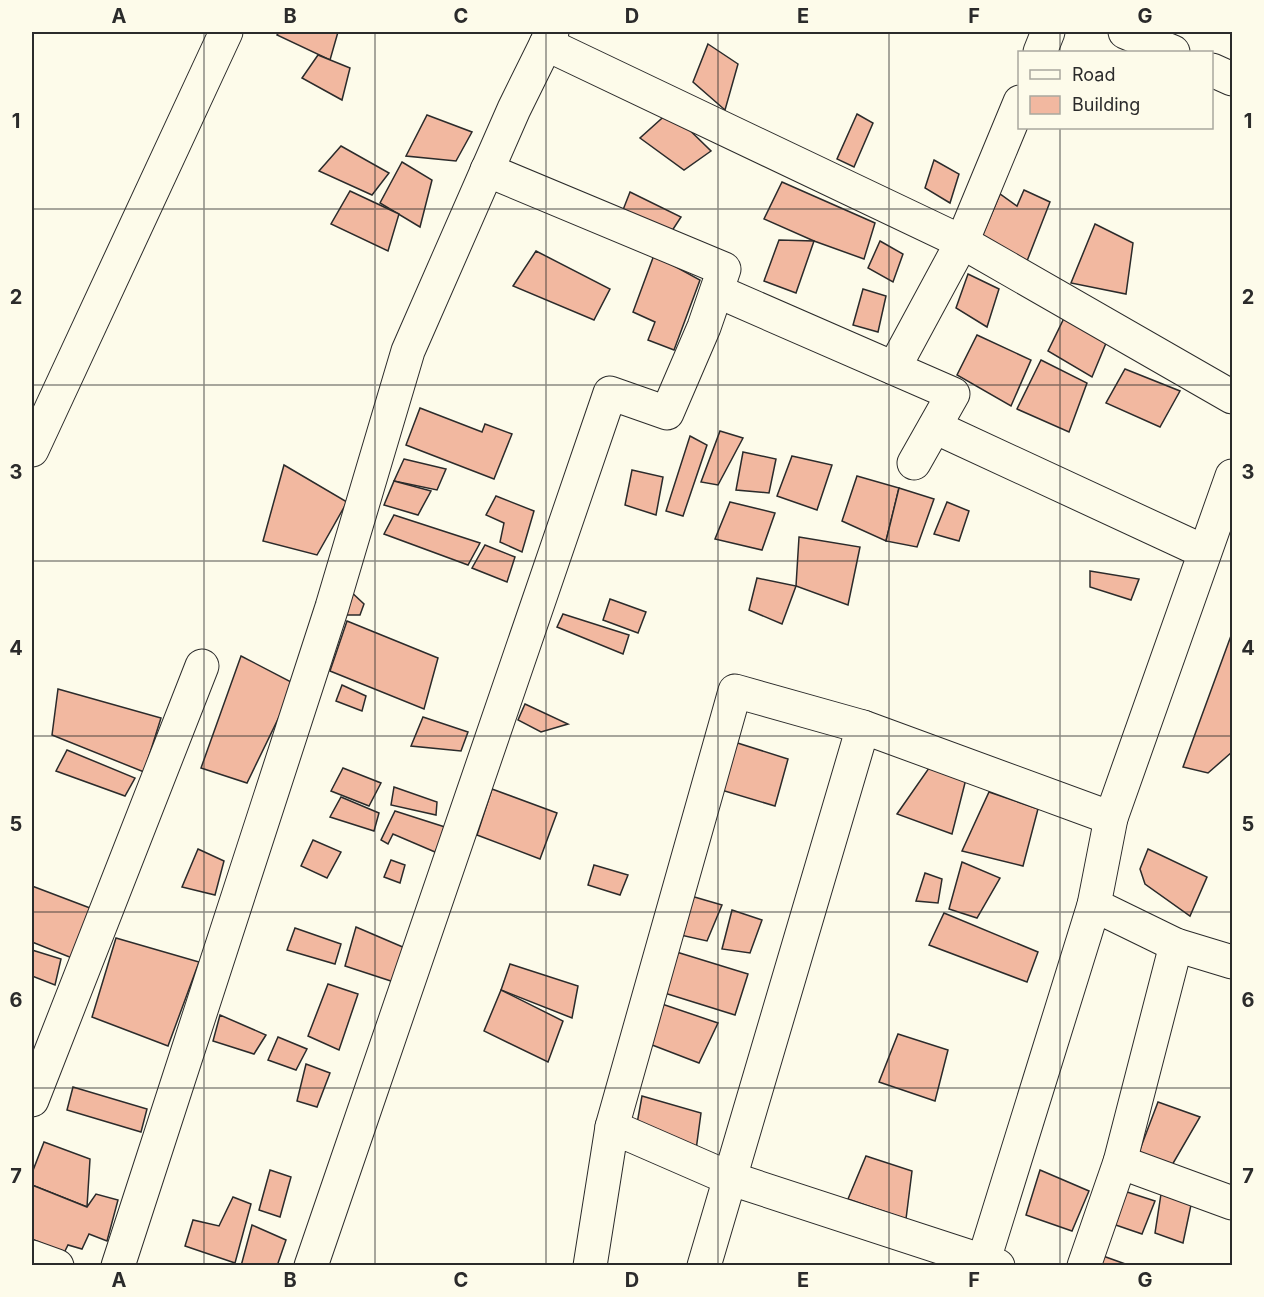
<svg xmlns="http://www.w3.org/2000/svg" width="1264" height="1297" font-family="Inter,sans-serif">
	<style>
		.building { fill: #f2b8a0; stroke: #2b2b2b; stroke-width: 1.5 }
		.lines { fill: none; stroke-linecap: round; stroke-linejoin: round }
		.minor-casing { stroke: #2b2b2b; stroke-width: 35 }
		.minor { stroke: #fdfbea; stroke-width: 33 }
		.grid { fill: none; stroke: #2b2b2b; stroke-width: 1.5; stroke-opacity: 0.55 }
		.neatline { fill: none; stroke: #2b2b2b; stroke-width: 2 }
		.grid-label { font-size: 20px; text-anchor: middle; font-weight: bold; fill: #2b2b2b }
	</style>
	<rect width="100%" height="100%" fill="#fdfbea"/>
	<g class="building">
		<path d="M279,32h59l-8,28 -53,-25z"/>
		<path d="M708,44l30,20 -13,46 -32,-28z"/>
		<path d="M318,55l32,13 -8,32 -40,-22z"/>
		<path d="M670,111l41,40 -27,19 -44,-32z"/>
		<path d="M857,114l16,9 -19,44 -17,-8z"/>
		<path d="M427,115l45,17 -16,29 -50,-5z"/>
		<path d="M341,146l48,27 -17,22 -53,-24z"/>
		<path d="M934,160l25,14 -9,29 -25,-15z"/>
		<path d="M402,162l30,18 -12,47 -40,-24z"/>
		<path d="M782,182l93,41 -11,36 -50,-18 -50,-22z"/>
		<path d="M1024,190l26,12 -23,59 -47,-20 20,-47 17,12z"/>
		<path d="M350,191l49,23 -11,37 -57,-27z"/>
		<path d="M630,192l51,25 -13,20 -47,-22z"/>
		<path d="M1095,224l38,19 -7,51 -55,-11z"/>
		<path d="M779,240l35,1 -18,52 -32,-12z"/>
		<path d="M880,241l23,13 -10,28 -25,-14z"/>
		<path d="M536,251l74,38 -16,31 -81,-34z"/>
		<path d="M654,255l46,25 -26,70 -26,-10 7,-18 -22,-10z"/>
		<path d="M968,274l31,15 -12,38 -31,-19z"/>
		<path d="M863,289l23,7 -8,36 -25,-7z"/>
		<path d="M1068,310l43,21 -19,46 -44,-26z"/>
		<path d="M977,335l54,25 -20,46 -54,-31z"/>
		<path d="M1041,360l46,23 -18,49 -52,-23z"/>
		<path d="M1125,369l55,22 -20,36 -54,-24z"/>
		<path d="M420,408l62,24 3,-8 27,10 -18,45 -88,-34z"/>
		<path d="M720,431l23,7 -25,47 -17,-3z"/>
		<path d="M690,436l17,9 -24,71 -17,-5z"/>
		<path d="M743,452l33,7 -7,34 -33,-3z"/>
		<path d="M792,456l40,9 -15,45 -40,-14z"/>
		<path d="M404,459l42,10 -9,21 -43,-9z"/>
		<path d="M284,465l63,37 -30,53 -54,-14z"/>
		<path d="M632,470l31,7 -7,38 -31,-10z"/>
		<path d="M857,476l42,12 -13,53 -44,-20z"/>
		<path d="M394,481l37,10 -13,24 -34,-10z"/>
		<path d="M899,488l35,11 -17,48 -31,-6z"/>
		<path d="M496,496l38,15 -12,41 -22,-10 4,-19 -18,-8z"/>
		<path d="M730,502l45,11 -13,37 -47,-11z"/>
		<path d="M947,502l22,9 -10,30 -25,-7z"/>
		<path d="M394,515l86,28 -12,22 -84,-31z"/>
		<path d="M799,537l61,10 -12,58 -52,-19z"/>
		<path d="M485,545l30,12 -8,25 -35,-14z"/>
		<path d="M1090,571l49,8 -8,21 -41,-13z"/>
		<path d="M757,578l39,8 -14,38 -33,-14z"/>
		<path d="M348,589l16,15 -4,11h-19z"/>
		<path d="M610,599l36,13 -8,21 -35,-13z"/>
		<path d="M563,614l66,21 -6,19 -66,-27z"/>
		<path d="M347,621l91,37 -14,51 -94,-38z"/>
		<path d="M1232,633v119l-24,21 -25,-6z"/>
		<path d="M241,656l54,28 -48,99 -46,-15z"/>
		<path d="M342,685l24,11 -4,15 -26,-10z"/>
		<path d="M58,689l103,29 -17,54 -92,-37z"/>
		<path d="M525,704l43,20 -27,8 -23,-12z"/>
		<path d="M423,717l45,15 -7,19 -50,-5z"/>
		<path d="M728,740l60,19 -13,47 -57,-17z"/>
		<path d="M67,750l68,28 -10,18 -69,-25z"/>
		<path d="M343,768l38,15 -12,23 -38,-15z"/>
		<path d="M929,768l37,11 -14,55 -55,-20z"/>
		<path d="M394,787l43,15 -1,13 -45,-10z"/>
		<path d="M492,789l65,24 -17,46 -63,-24z"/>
		<path d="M989,792l49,17 -15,57 -61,-15z"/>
		<path d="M341,797l38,16 -5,18 -44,-14z"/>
		<path d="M395,811l53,17 -13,24 -42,-18 -5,10 -7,-4z"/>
		<path d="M313,840l28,12 -14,26 -26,-12z"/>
		<path d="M198,849l26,12 -9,34 -33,-8z"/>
		<path d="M1148,849l59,28 -17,39 -45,-32 -5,-15z"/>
		<path d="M391,860l14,5 -5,18 -16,-6z"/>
		<path d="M962,862l38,16 -23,40 -28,-9z"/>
		<path d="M594,865l34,10 -8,20 -32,-10z"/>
		<path d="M925,873l17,6 -4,24 -22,-2z"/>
		<path d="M32,886l58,22 -18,50 -40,-16z"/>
		<path d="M691,896l31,9 -15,36 -31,-7z"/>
		<path d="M732,910l30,10 -12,33 -28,-4z"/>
		<path d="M944,913l94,39 -11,30 -98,-37z"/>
		<path d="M356,927l56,24 -12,33 -55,-18z"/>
		<path d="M295,928l46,16 -6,20 -48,-14z"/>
		<path d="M116,938l83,24 -31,84 -76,-29z"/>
		<path d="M32,950l29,9 -6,26 -23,-9z"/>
		<path d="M670,950l78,24 -13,41 -77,-24z"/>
		<path d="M510,964l68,22 -6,32 -71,-28z"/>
		<path d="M328,984l30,10 -19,56 -31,-14z"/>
		<path d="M501,990l62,31 -15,41 -64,-31z"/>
		<path d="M659,1003l59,20 -19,40 -52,-20z"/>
		<path d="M220,1015l46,20 -12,19 -41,-13z"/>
		<path d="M898,1034l50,16 -13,51 -56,-19z"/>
		<path d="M278,1037l29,12 -11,21 -28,-10z"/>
		<path d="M306,1064l24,9 -13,34 -20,-6z"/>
		<path d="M73,1087l74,22 -6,23 -74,-22z"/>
		<path d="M642,1096l59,17 -5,37 -60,-21z"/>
		<path d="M1158,1102l42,15 -32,55 -32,-12z"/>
		<path d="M44,1142l46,17 -3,48 -55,-22v-12z"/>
		<path d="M866,1156l46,15 -6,48 -58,-20z"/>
		<path d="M270,1170l21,7 -11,40 -21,-7z"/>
		<path d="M1040,1170l49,21 -17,40 -46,-16z"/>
		<path d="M32,1185l55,22 9,-13 22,6 -11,41 -18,-7 -7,15 -14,-4 -4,8 -32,-14z"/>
		<path d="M1121,1190l34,11 -13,33 -35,-12z"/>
		<path d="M1161,1194l30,11 -8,38 -28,-10z"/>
		<path d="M233,1197l18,7 -16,59 -50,-17 8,-26 26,6z"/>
		<path d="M252,1225l34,15 -9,26h-36z"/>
		<path d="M1103,1256l28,10h-32z"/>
	</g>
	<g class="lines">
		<defs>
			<g id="minor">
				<path d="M1125,32l48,20"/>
				<path d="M546,44l416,198 270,155"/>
				<path d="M1040,52l8,-20"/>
				<path d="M1212,70l20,9"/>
				<path d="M717,291l236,103 -39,69"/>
				<path d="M894,368l68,-126 58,-140"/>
				<path d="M935,427l259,120"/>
				<path d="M32,450l194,-418"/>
				<path d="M1111,818l121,-342"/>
				<path d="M32,1100l170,-434"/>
				<path d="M612,1127l123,-436 128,36 248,91 -17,87 82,40 56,17"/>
				<path d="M1120,1162l112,41"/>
				<path d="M32,1257l25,9"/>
				<path d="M118,1266l214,-659 76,-256 106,-242 38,-77"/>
				<path d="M311,1266l299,-873 57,20 37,-86 20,-58 -237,-99"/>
				<path d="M590,1266l22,-139 117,51 269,88"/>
				<path d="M704,1266l159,-539"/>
				<path d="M982,1266l112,-361"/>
				<path d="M1084,1266l36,-104 56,-217"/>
			</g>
		</defs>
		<use href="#minor" class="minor-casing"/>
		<use href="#minor" class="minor"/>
	</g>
	<path class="grid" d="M204,32v1234M375,32v1234M546,32v1234M718,32v1234M889,32v1234M1060,32v20M1060,128v1138M32,209h1200M32,385h1200M32,561h1200M32,736h1200M32,912h1200M32,1088h1200"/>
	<rect width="1264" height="1297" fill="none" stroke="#fdfbea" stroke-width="66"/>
	<rect x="1018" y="51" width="195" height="78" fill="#fdfbea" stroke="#a9a89e" stroke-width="1.5"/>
	<rect x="1030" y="70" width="30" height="9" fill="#fdfbea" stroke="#a9a89e" stroke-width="1.5"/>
	<text x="1072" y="81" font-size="18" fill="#2b2b2b">Road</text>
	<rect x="1030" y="96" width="30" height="18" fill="#f2b8a0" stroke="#a9a89e" stroke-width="1.5"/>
	<text x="1072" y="111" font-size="18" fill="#2b2b2b">Building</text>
	<rect x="33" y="33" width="1198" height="1231" class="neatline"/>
	<g class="grid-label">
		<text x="119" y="23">A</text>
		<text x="290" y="23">B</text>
		<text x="461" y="23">C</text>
		<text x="632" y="23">D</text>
		<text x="803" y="23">E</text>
		<text x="974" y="23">F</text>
		<text x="1145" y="23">G</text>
		<text x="16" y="128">1</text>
		<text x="1248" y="128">1</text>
		<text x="16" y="304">2</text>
		<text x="1248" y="304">2</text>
		<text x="16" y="479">3</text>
		<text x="1248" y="479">3</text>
		<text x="16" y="655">4</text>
		<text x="1248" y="655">4</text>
		<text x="16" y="831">5</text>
		<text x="1248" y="831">5</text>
		<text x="16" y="1007">6</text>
		<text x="1248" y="1007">6</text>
		<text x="16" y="1183">7</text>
		<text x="1248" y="1183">7</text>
		<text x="119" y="1287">A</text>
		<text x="290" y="1287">B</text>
		<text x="461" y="1287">C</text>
		<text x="632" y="1287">D</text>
		<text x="803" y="1287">E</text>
		<text x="974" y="1287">F</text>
		<text x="1145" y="1287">G</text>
	</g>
</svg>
